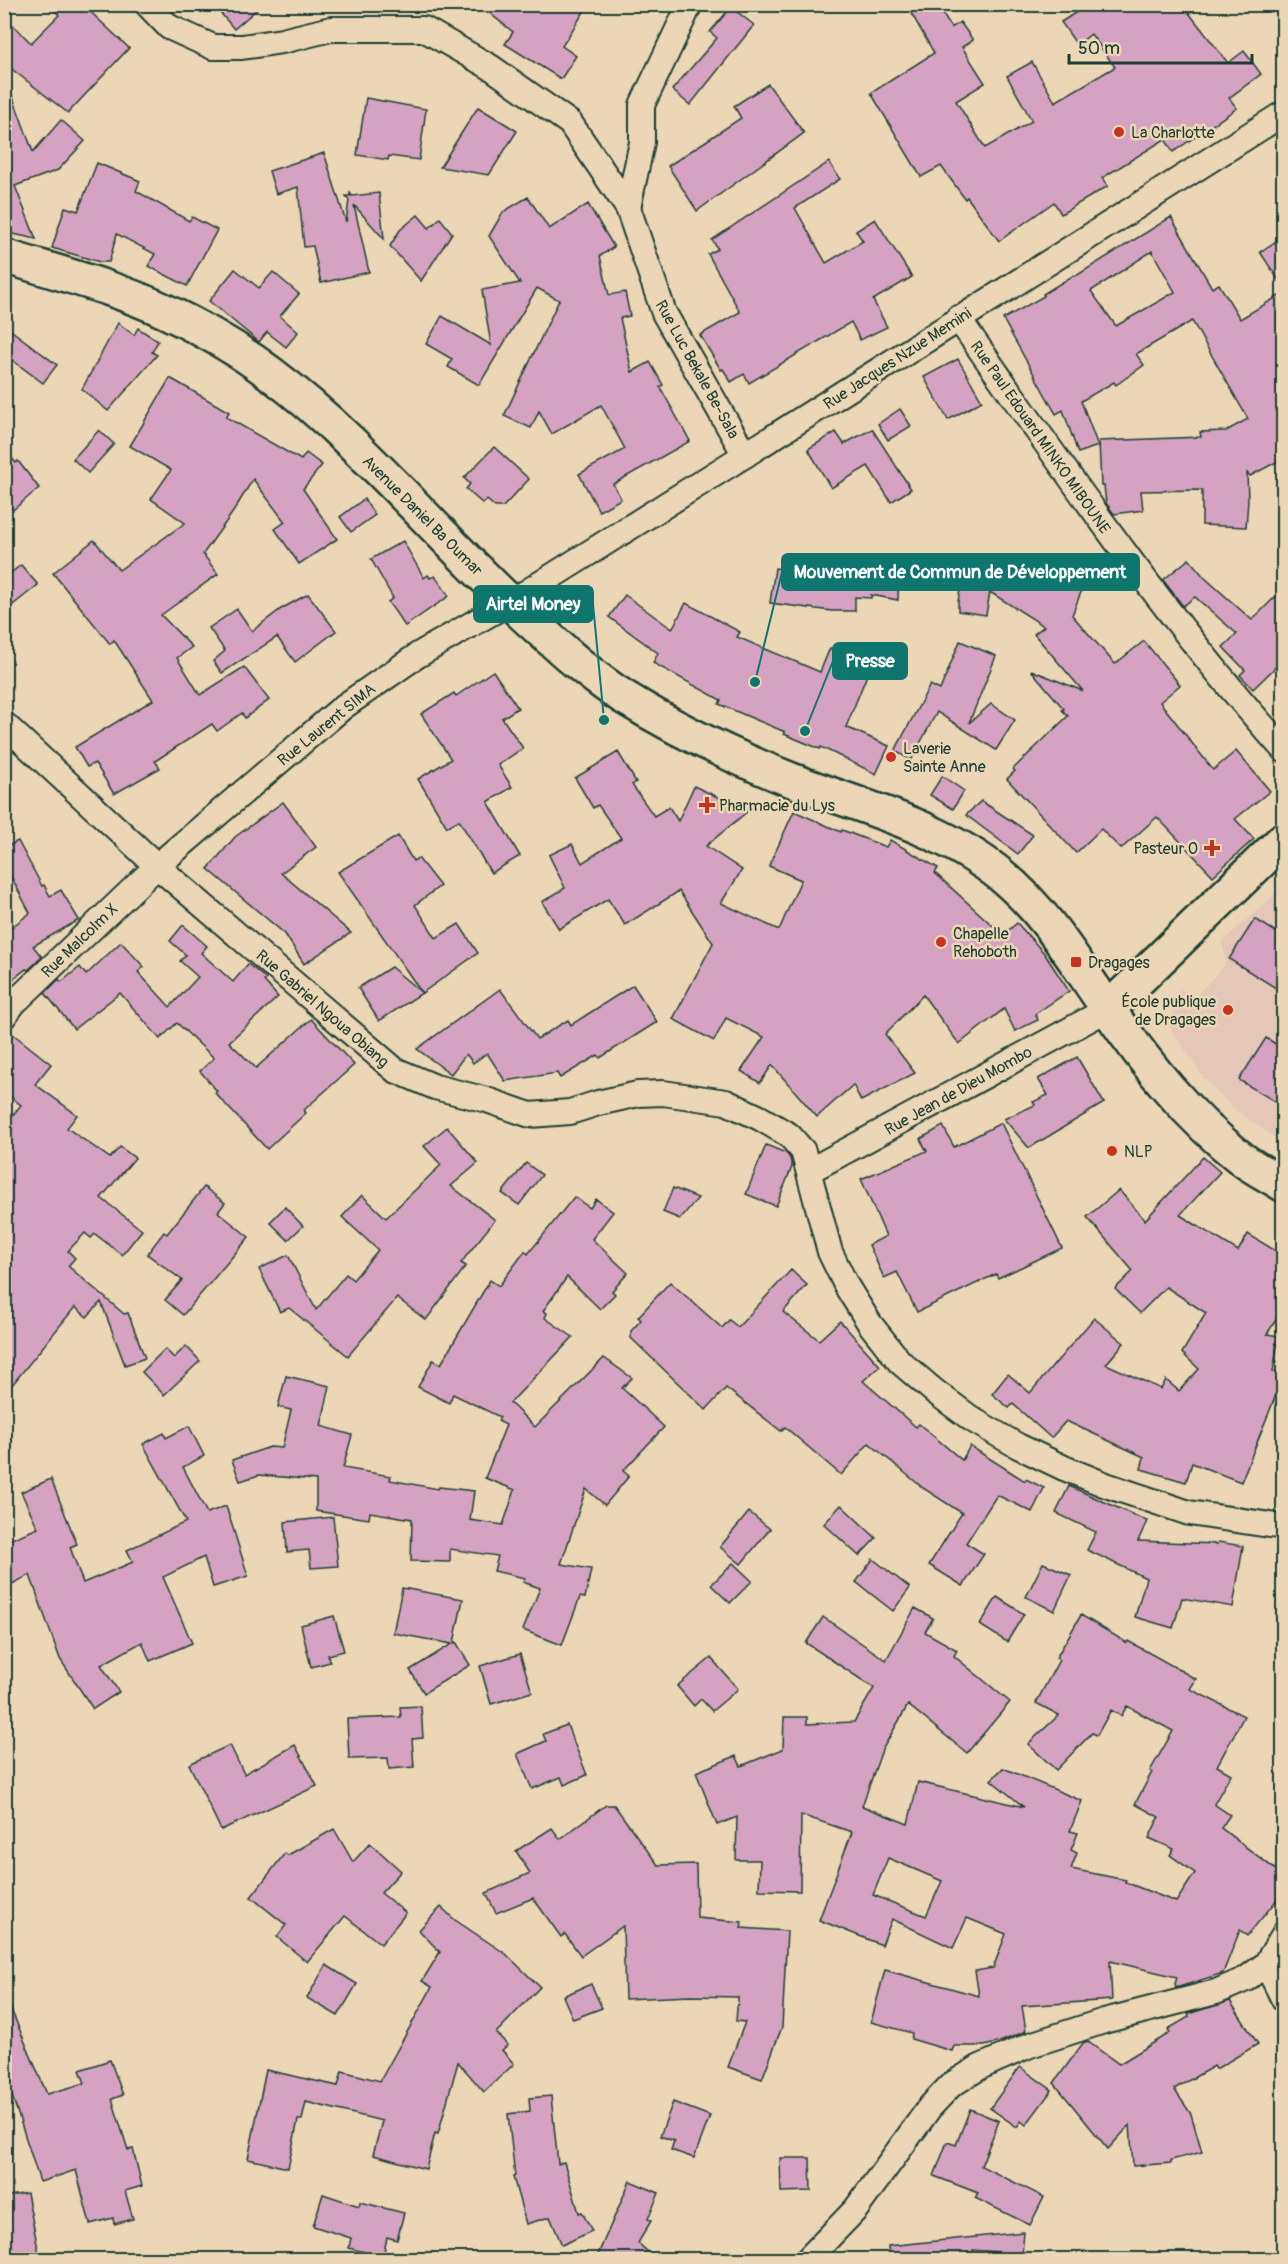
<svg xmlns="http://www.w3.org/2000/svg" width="1288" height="2264" font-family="Pangolin,sans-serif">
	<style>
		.built { fill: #e4c7b9 }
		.building { fill: #d5a3c1; stroke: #1f3d34; stroke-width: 1.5; fill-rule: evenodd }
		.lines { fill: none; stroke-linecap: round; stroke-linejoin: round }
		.street-casing { stroke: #1f3d34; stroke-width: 28 }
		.secondary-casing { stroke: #1f3d34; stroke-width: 38 }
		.street { stroke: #ebd7b5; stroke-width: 24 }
		.secondary { stroke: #ebd7b5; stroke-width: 33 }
		.poi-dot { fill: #c8321e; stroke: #ebd7b5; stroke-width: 2 }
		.labels { text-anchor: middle; stroke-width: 5; stroke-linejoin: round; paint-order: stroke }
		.poi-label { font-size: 16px; fill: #1f3d34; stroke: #ebd7b5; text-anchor: start }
		.street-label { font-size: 16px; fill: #1f3d34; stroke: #ebd7b5 }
		.leader { fill: none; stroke: #0f766e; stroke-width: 2 }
		.callout-dot { fill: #0f766e; stroke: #ebd7b5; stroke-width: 2 }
		.callout { fill: #0f766e; stroke: #0f766e; stroke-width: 2 }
		.callout-label { font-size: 18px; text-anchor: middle; font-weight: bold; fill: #fff }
	</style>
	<rect width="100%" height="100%" fill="#ebd7b5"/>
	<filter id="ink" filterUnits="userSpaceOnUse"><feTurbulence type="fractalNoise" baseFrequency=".0167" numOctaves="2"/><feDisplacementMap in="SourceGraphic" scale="12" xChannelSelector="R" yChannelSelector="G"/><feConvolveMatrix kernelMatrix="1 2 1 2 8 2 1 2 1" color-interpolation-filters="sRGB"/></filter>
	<g filter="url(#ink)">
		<path class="built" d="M1283,887v257l-50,-36 -29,-30 -35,-52 10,-37 18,6 29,-32 -4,-21z"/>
		<g class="building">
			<path d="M49,4h33l47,44 -61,65 -64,-50v-47l27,27 28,-28z"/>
			<path d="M213,4h50l-29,25z"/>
			<path d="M478,4h111l-27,42 14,10 -15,23 -56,-35 8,-12z"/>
			<path d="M906,4h31l14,24 9,-6 13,18 -11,7 23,36 -29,18 29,47 47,-27 -25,-45 25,-14 23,40 60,-35 -24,-33 -14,11 -16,-23 28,-18h93l46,59 16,-12 17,23 -32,24 8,10 -64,44 -8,-13 -63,39 6,8 -47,28 -7,-12 -55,39 -32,-44 -2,2 -24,-33 -20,11 -50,-84 63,-40z"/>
			<path d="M731,7l23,18 -64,80 -18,-15 45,-52 -7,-6z"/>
			<path d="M7,81l26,71 28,-32 24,21 -27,29 -43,16 21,53 -32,-7v-150z"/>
			<path d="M768,84l36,49 -107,78 -29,-45 73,-48 -7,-12z"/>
			<path d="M366,98l60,11 -7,51 -30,-4 -1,4 -31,-5z"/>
			<path d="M478,107l39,24 -28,44 -49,-8z"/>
			<path d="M324,153l22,69 3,-22 -3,-4h4v-3l2,3 27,-3 5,46 -30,-34 15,67 -48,11 -8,-37 -9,1 -6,-60 -22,7 -7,-23z"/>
			<path d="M829,162l11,17 -45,29 31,55 37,-22 -7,-10 19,-12 37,58 -39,23 14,27 -27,13 -9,-18 -102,61 -5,-9 -13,8 -8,-13 -2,1 -21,-35 40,-23 -32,-58 10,-5 -6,-9z"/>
			<path d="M97,163l43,18 -4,10 53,30 3,-4 25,13 -30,56 -39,-20 7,-12 -38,-20 -8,28h-9l-48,-14 13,-41 13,4z"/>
			<path d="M528,197l21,32 39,-25 26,43 -14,9 9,39 16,-3 5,24 -10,2 12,54 18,-10 13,23 -3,2 30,54 -77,43 8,15 -22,12 -20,-37 46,-25 -24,-44 -49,29 -13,-23 -8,17 -27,-12 55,-116 -22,-12 -58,97 -31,-18 4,-8 -26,-15 16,-28 49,29 -9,-55 38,-7 -31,-47 14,-24z"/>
			<path d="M418,215l11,13 11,-10 12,15 -31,48 -31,-35 10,-16z"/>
			<path d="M1171,217l41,71 7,-4 21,35 44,-26v165l-34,18 -3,-3 1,27 -2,27 -44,-2v-35l-61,1 2,19 -29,4 -8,-11 -2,-17h-3l-2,-45 102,-4 -1,-5 26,-1 22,-12 -56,-98 -56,33 8,11 -28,20 -2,-3 -33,19 17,45 -20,7 -15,-43 -7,4 -53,-95 41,-23 -1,-2 31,-19 2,1zM1152,251l23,41 -59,34 -25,-35z"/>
			<path d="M1284,236v52l-24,-36z"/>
			<path d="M235,269l24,19 14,-16 26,22 -19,22 18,16 -12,15 -19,-15 -8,10 -50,-41z"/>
			<path d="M118,323l16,12 4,-7 20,13 -6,11 5,3 -49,56 -26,-22z"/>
			<path d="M4,325l53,40 -14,18 -39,-29z"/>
			<path d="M958,359l24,42 -34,19 -24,-43z"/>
			<path d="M170,378l59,34 -3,5 75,43 5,-7 16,12 -19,24 34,50 -38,25 -24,-35 10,-7 -32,-43 -20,33 -30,42 15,20 -57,41 31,32 -15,11 23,37 44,-28 25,33 -24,18 -3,-5 -25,18 -5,-7 -57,37 5,7 -46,26 -19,-31 -8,4 -12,-20 78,-47 -39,-60 -4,4 -57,-71 41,-33 25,30 66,-47 -34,-24 20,-29 -41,-24z"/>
			<path d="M900,409l11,17 -23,14 -10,-16z"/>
			<path d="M872,429l39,60 -20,13 -23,-36 -37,22 -23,-39 28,-17 8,12z"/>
			<path d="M99,430l15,14 -26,29 -15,-14z"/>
			<path d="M494,447l35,32 -26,28h-8l-8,-7 -4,4 -17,-15 4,-5 -6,-6z"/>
			<path d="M4,449l12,14 2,-2 21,27 -26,22 -9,-11z"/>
			<path d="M364,499l11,16 -24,17 -11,-15z"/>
			<path d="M403,541l21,37 4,-3 2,3 5,-2 14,20 -44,30 -17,-24 5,-4 -22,-39z"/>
			<path d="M832,559l67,4 -1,37 -27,-5v3l-16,-1v14h-23l-62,-8 5,-35 55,7z"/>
			<path d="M1189,559l16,19 47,42 32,-32v71l-31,30 -13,-14 5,-5 -22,-23 14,-13 -42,-37 -12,9 -20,-26z"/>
			<path d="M21,565l17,20 -34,27v-34z"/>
			<path d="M1031,568l28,18 7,-17 21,8 -15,38 43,49 29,-23 36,44 -20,17 53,68 23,-19 34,40 -35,28 19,20 -41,37 -56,-59 -36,32 -20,-20 -25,24 -69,-74 8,-8 -2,-2 55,-53 -6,-6 2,-1 -33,-39 52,21 -49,-57 10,-8 -54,-34 -4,23 -28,-4v-9l4,-25 58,10z"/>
			<path d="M308,594l28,37 -41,31 -18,-25 -55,36 -9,-12 12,-10 -16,-23 28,-19 15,22 29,-22z"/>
			<path d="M625,595l47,34 14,-26 54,29 -3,5 83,35 10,-24 41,17 -25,62 43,19 -13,28 -55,-27 -1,2 -36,-15 1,-2 -66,-28 2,-4 -68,-37 5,-10 -49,-36z"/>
			<path d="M960,641l36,15 -27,67 22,-19 24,16 -19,30 -59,-38 -26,48 -16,-9 35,-66 10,5z"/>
			<path d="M493,671l25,37 -16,10 21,30 -25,17 14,22 -24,15 32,54 -29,17 -32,-53 -12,7 -29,-48 33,-20 -30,-45 33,-21 2,3z"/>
			<path d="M618,752l18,30 -4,3 22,31 15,-9 9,14 16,-35 54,25 -42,35 36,24 -21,33 58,27 22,-50 -32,-14 25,-55 47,21 1,-2 44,17 4,-7 48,28 -3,5 68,62 14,-12 27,30 25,38 -34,23 3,6 -23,11 -11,-22 -45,35 -36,-49 -38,39 30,39 -54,28 -8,-16 -36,32 -45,-52 -12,18 -19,-12 23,-34 -38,-19 -12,23 -41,-22 40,-76 -34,-52 -54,34 -17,-26 -49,30 -17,-27 23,-14 -16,-33 23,-11 10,19 39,-25 -23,-33 -5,3 -18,-30z"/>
			<path d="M942,776l22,15 -11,18 -23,-14z"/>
			<path d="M981,801l52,34 -15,19 -52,-39z"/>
			<path d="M283,802l33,45 -35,26 70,60 -47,31 -19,-30 -77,-65 27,-32z"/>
			<path d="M398,836l15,25 5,-3 22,28 -25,19 21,33 23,-14 19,29 -56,40 -84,-121z"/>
			<path d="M18,841l24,45 2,-1 6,11 11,-6 18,30 -46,26 9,11 -14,13 -2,-1 -22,17v-53l26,-20 -26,-50v-15z"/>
			<path d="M1255,919l29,18v56l-55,-34z"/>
			<path d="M183,925l24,21 -6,7 32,29 15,-18 18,15 -2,2 14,16 -49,45 27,26 55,-49 43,46 -50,45 2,3 -39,36 -52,-56 2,-2 -17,-20 14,-13 -37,-35 -17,16 -40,-46 -46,36 -29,-36 14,-14 2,3 19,-15 6,8 35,-33 23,25 -6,5 32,35 28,-30 -18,-16 6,-6 -16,-14z"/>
			<path d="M391,967l31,26 -43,28 -21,-33z"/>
			<path d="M633,985l24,37 -57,36 -2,-3 -38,23 -3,-5 -52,8 -18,-28 -14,10 -7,-9 -15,20 -34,-25 83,-60 37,50 31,-19 3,5z"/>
			<path d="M13,1034l38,30 -16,20 42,31 -10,13 43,30 10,-11 15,11 -34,40 41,32 -20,25 -27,-21 -4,4 -6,-5 -17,18 7,7 -7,8 56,48 4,-1 17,45 -20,7 -24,-63 -14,15 -12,-10 -71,88v-269l17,-21 -17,-13v-48z"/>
			<path d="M1266,1038l18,11v58l-45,-27z"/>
			<path d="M1077,1057l27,46 -75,45 -25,-29 31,-14 -2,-3 15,-7 -10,-16z"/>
			<path d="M1001,1123l61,125 -64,30 -2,-4 -79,38 -20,-40 -13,6 -15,-33 17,-9 -25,-57 66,-28 -7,-12 23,-13 11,21z"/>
			<path d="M447,1127l31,36 -27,23 44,34 -28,35 -6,8 5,3 -40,54 -29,-22 -49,58 -59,-48 -9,4 -21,-43 29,-14 28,55 30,-36 7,6 25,-30 -36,-33 20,-22 24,23 55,-53 -17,-19z"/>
			<path d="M766,1145l20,8 4,5 2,9 -16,39 -30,-12z"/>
			<path d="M1203,1157l17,15 -40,43 58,36 10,-17 36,22v51l-17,27 12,2 -6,36h11v3l-43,107 -49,-19 -6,19 -45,-13 3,-12 -78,-36 -15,17 -38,-34 -4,4 -17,-14 16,-20 22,19 64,-75 30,25 -18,21 55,25 5,-9 13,11 20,-22 -17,-16 24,-40 -40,-26 -26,26 -25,-24 18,-18 -46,-54 32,-27 26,30z"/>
			<path d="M526,1163l16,12 -23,30 -17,-12z"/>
			<path d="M204,1187l21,16 -7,9 31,25 -66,78 -18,-15 17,-20 -35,-26 17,-22 3,2z"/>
			<path d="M673,1188l25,10 -18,21 -17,-7z"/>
			<path d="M574,1197l16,11 6,-9 17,13 -21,27 36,34 -16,18 3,3 -15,15 -33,-32 -24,34 4,2 -2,5 28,19 -63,66 25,24 69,-69 28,20 -10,10 42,39 -41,44 6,5 -24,29 -19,-16 -25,75 30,5 -6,29 -5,-1 -18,48 -39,-15 17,-42 -17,-6 2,-4 -31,-7 4,-15 -48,-7v13l-39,-1 1,-42 -42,-7 -1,7 -53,-8v-31l-57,-5 -19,6 -8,-21 38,-13 12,1 9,-38 -13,-3 8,-31 44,10 -9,40 31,9 -9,33 48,8 -1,4 48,9 1,-2 35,4 -4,29 33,5 12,-35 -30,-12 21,-53 -8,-4 2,-4 -47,-23 -4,9 -31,-16 15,-27 8,4 49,-84 9,6 26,-35 3,3z"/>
			<path d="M285,1207l18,19 -15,14 -18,-18z"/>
			<path d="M791,1270l16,15 -24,27 36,28 21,-19 40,45 -17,15 53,46 3,-3 43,36 8,-14 55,35 1,-2 18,9 -12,24 -35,-17 -31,48 18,11 -21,32 -34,-21 33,-52 -39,-25 -54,-45 -28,32 -56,-48 -4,4 -55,-43 -20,22 -75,-72v-7l10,-11 -3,-3 32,-35 52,46 7,-8 9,7z"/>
			<path d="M186,1346l14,15 -36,34 -22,-23 23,-23 9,9z"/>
			<path d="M189,1426l15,30 -21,11 24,46 19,-7 22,70 -35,11 -9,-30 -41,20 29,66 -42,18 -8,-19 -41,23 18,27 -26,17 -33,-50 -30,-84 -20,10 -6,-12v-31l34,-14 -17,-36 30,-13 26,65 -7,3 13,36 50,-21 -6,-12 59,-28 -43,-78 21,-11 2,5z"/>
			<path d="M1069,1486l78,35 -9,20 79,3 1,-2 25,4 -10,61 -51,-9 -9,30 -38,-11 11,-39 -59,-28 9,-18 -40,-19z"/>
			<path d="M841,1505l35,33 -17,18 -35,-32z"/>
			<path d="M749,1512l21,17 -29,35 -21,-17z"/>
			<path d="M333,1517l5,49 -27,2 -2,-18 -22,2 -2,-30z"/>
			<path d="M873,1559l37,29 -17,23 -37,-29z"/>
			<path d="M733,1563l19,18 -22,22 -19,-18z"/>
			<path d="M1043,1563l28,12 -17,36 -28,-14z"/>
			<path d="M402,1588l61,11 -9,44 2,-1 14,23 -46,28 -14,-23 42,-26 -59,-11z"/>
			<path d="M997,1597l27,17 -17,28 -27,-17z"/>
			<path d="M915,1608l18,10 -8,14 32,18 -3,6 56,46 -43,51 -59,-48 -26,45 -20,56 46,18 10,-42 106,25 -33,-27 12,-12 79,33 -12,30 8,2 -7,17 6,3 -6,16 55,11 -1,2 51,20 19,-29 -25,-18 4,-6 -25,-11 10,-21 -24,-13 17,-32 -2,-1 23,-40 -46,-25 -6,10 -10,-6 -14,25 -5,-2 -36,37 -28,-26 31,-29 -23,-12 23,-43 -3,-2 25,-43 46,28 1,-2 68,38 -6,10 54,27 -27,50 14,8 -17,30 16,11 -9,13 63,48v15l-37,45 -7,-6 -17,43 -47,15 -1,-4 2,-7 -67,-16 2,39 -90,6 4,25 -26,11 -16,4h-30l-2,5 -41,-12 1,-6 -41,-11 14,-52 94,26 -4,-25 18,-3 13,-34 -39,-16 -14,30 -61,-29 -10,26 -63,-25 33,-88 -51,-17 -1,76 -41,-1 1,-30h-24l1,-43 -20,8 -21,-53 40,-16 5,10 42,-17 1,-32h23v7l47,-2 20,-34 -68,-45 17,-26 63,43zM888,1858l54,23 -16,35 -53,-21z"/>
			<path d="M334,1616l10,35 -16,4 2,7 -19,5 -10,-42z"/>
			<path d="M520,1654l12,38 -41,12 -11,-38z"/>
			<path d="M711,1658l27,31 -26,22 -11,-12 -7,7 -17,-20z"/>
			<path d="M421,1706l2,32 -11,1 2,28 -25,2 -1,-11 -39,1 -2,-40 54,-2 -1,-10z"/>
			<path d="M567,1725l20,50 -23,10 -3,-8 -29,12 -15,-35 29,-13 -3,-7z"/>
			<path d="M230,1745l14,29 51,-29 22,41 -96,44 -32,-66z"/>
			<path d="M606,1805h8l44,60 38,-1 1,54 45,4 -1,6 46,3 -5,96 -20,52 -34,-12 17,-45 -9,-1 2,-24 -48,-1 -65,3 -2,-73 -42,30 -16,-22 -4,3 -28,-39 -37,15 -10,-20 44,-20 -14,-22 36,-23 8,11z"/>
			<path d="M334,1829l19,33 17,-19 31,28 -20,22 25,20 -25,31 -36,-28 -38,46 -30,-25 9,-12 -35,-28 34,-44 3,2z"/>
			<path d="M441,1907l14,13 51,34 34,33 -44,46 12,12 -6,5 12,14 -30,28 -26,-30 -20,72 -3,-1 -9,36 -53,-14 9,-34 -76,-19 -4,18h-4l-10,48 -40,-9 18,-89 72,16 4,-15 38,10 52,-94 -10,-6 18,-29 -21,-22z"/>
			<path d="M326,1965l31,19 -19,32 -31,-18z"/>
			<path d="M591,1984l11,24 -29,11 -10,-23z"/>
			<path d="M4,1993l43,101 38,-11 -5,-13 30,-10 13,35 -11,4 16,51 5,-1 9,37 -17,5 8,28 -19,5 -1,-6 -23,6 -14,-54 -36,12 -36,-111z"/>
			<path d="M1230,2001l28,43 -42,25 -2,-3 -40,23 17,25 11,38 -31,8v3l-38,3 -3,-41 -22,24 -54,-66 29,-40 4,-2 32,23 51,-31 -2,-4 21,-12 -1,-3z"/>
			<path d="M1020,2067l32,23 -26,35 -5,-4 -4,6 -27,-19z"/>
			<path d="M551,2096l7,68 6,-2 15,51 3,-1 10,19 -30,14 -12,-28 -24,7 -13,-47 2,-1 -7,-62 22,-3 -1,-13z"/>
			<path d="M673,2102l37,14 -16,42 -23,-8 3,-9 -14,-5z"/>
			<path d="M970,2109l29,12 -18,45 63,31 -14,28 -55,-27 3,-5 -44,-17 13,-34 9,3z"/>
			<path d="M780,2158h30l1,33 -30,1z"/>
			<path d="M630,2181l29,12 -11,26 3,2 -13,22 18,16h-60z"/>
			<path d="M27,2193l13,66h-36v-62z"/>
			<path d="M323,2194l36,12 1,-4 44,11 -7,27 -10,-3 -4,20 -34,-9 2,-10 -38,-12z"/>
			<path d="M1024,2232l-2,22 -49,-4 1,9h-85l-1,-13z"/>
		</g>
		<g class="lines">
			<defs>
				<g id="street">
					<path d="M147,4l22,23 44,20h29l40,-6 49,-12h93l68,39 78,55 58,85 36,105 81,142"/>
					<path d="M628,208l14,-66v-37l48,-101"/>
					<path d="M958,318c104,148 205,297 326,432"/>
					<path d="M4,724l153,142 238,204 40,17 52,13 43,15 40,-3 28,-9 40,-9 25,-1 63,9 34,16 29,17 14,16 27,101 17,35 23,37 30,38 34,29 39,29 45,26 46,22 42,17 83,28 95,14"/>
					<path d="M4,1016l10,-13 143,-137 186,-159 75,-52 101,-58 226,-142 539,-342"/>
					<path d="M809,1171l299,-162"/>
					<path d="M1266,1964l18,36"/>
					<path d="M807,2260l49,-51 74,-102 21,-22 29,-18 50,-22 74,-24 112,-29 30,-13 20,-15 18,-30"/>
				</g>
				<g id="secondary">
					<path d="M4,256c54,17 110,31 161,55 36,17 73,38 105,62 95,71 170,166 258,246 30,27 60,55 94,77 53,33 109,60 167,83 72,28 152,47 213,97 45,37 73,86 106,133 38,55 80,108 134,150 13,10 28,17 42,26"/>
					<path d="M1108,1009l176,-170"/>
				</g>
			</defs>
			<use href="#street" class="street-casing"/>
			<use href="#secondary" class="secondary-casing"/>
			<use href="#street" class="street"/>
			<use href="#secondary" class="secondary"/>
		</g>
	</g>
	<g class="poi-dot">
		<circle cx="1119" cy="132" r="6"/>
		<circle cx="891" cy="757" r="6"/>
		<path d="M704 796h6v6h6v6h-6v6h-6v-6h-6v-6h6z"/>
		<path d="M1209 839h6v6h6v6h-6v6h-6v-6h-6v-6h6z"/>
		<circle cx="941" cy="942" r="6"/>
		<rect x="1070" y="956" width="12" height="12" rx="3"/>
		<circle cx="1228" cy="1010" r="6"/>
		<circle cx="1112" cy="1151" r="6"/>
	</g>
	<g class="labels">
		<g class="poi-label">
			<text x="1131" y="138">La Charlotte</text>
			<text x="903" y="754">Laverie<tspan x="903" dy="18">Sainte Anne</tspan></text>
			<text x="719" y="811">Pharmacie du Lys</text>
			<text x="1198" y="854" text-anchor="end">Pasteur O</text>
			<text x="953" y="939">Chapelle<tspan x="953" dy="18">Rehoboth</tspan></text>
			<text x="1088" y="968">Dragages</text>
			<text x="1216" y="1007" text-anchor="end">École publique<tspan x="1216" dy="18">de Dragages</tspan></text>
			<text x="1124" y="1157">NLP</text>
		</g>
		<g class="street-label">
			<text transform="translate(897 358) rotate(-33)" y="6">Rue Jacques Nzue Memini</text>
			<text transform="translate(698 369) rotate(61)" y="6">Rue Luc Bekale Be-Sala</text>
			<text transform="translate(1041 437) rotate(55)" y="6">Rue Paul Edouard MINKO MIBOUNE</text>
			<text transform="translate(423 515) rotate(45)" y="6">Avenue Daniel Ba Oumar</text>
			<text transform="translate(326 724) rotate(-39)" y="6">Rue Laurent SIMA</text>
			<text transform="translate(79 940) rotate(-44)" y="6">Rue Malcolm X</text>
			<text transform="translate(323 1008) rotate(41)" y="6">Rue Gabriel Ngoua Obiang</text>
			<text transform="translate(958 1090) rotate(-29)" y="6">Rue Jean de Dieu Mombo</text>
		</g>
	</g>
	<path class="leader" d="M755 682L782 572M604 720L593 604M805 731L833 661"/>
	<g class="callout-dot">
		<circle cx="755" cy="682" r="6"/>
		<circle cx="604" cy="720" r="6"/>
		<circle cx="805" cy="731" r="6"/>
	</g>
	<g class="callout">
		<rect x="782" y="554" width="357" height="36" rx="6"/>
		<rect x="474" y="586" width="119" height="36" rx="6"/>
		<rect x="833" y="643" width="74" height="36" rx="6"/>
	</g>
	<g class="callout-label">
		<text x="960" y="578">Mouvement de Commun de Développement</text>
		<text x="533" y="610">Airtel Money</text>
		<text x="870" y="667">Presse</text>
	</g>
	<rect width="1288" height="2264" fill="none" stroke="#ebd7b5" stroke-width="24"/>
	<rect x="12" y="12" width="1264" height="2240" fill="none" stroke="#1f3d34" stroke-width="2" filter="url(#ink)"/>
	<path d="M1069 54v9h183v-9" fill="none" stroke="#1f3d34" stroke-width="3"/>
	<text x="1078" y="54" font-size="18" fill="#1f3d34" stroke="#ebd7b5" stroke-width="4.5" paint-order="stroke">50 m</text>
</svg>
